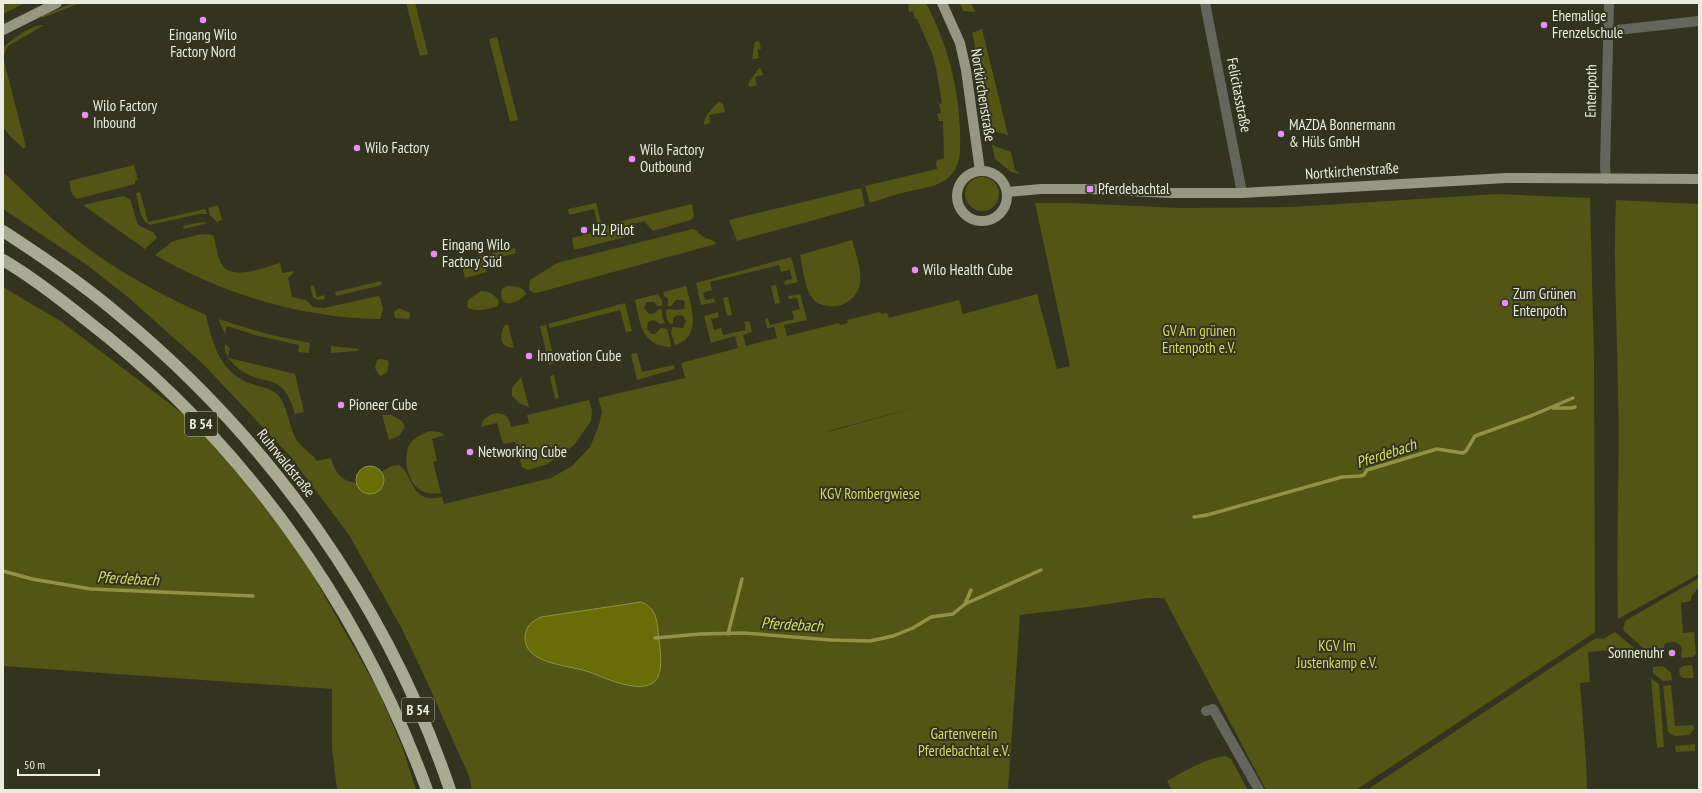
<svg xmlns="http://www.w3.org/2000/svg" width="1702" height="793" font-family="'PT Sans Narrow',sans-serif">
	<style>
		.green { fill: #525513; fill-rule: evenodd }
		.water { fill: #696d05; stroke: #909346 }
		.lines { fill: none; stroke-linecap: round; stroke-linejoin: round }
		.stream { stroke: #909346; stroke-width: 3.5 }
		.minor { stroke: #64655b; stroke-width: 10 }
		.major { stroke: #959783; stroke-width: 10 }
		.highway { stroke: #a8ab92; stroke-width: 12 }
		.poi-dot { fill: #ec8cfa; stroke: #32341f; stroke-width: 1.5 }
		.labels { text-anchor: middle; stroke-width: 4; stroke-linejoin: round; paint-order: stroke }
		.shield { fill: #32341f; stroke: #b3b5a5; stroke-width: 1 }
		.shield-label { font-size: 14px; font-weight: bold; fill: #eaecdf }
		.poi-label { font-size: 15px; fill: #eaecdf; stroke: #32341f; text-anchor: start }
		.street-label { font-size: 15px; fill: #eaecdf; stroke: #32341f }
		.park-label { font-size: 15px; fill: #d3db64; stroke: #32341f }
		.water-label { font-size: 16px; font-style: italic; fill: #d6de67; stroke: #32341f }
	</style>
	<rect width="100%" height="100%" fill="#32341f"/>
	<g class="green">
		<path d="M3,3h22l-22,11z"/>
		<path d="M73,3h7l-38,15 -1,-2z"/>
		<path d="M406,3h9l13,51 -8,2z"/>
		<path d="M908,3h18c21,40 32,81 34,126 0,19 3,35 -12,49 -11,10 -34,11 -49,16 -10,2 -19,6 -29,9l-5,-17 72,-17 -1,-8 8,-3 -1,-37h-4l-2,-7 4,-1 -2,-9 3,-1 -6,-35 -4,-15 -15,-34h-2l-2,-8 -4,1z"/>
		<path d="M960,3h11l4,9 -12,-1z"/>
		<path d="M44,25l-36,21 -5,11 23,90 -2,2 -15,-14 -6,-8v-40h1l-1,-6v-34c11,-8 27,-22 41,-22z"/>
		<path d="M982,29l26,106 -19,-5 -4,-23 -1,-23 -12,-51z"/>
		<path d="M497,37l21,83 -8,2 -21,-83z"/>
		<path d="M759,41l2,8 -4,1 2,8 -7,1 3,-17z"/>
		<path d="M759,68h2l2,7 -8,2 2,8 -7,2 -2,-3z"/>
		<path d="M719,101l4,3 2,8 -16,3 1,8 -6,2c0,-10 9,-17 15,-24z"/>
		<path d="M992,145l19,7 4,18 6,4 -10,-2 -16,-13z"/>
		<path d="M134,165l4,15 -3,1v3l-58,15 -5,-5 -3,-13z"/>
		<path d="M3,172c21,19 41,40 62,58 42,36 91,63 141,85 6,29 15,59 46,69 9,3 20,4 27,12 9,12 10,30 17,43 4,7 13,13 19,19l1,3 15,-3c4,14 10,23 25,25 8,21 35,6 25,-11l11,-6 7,-1c16,12 11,39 43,32l2,7 107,-26 21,-12 18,-19 9,-22 3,-14 -4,-13 87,-20 -4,-15 57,-15 -3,-12 -24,7 -7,-27 14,-4 1,5 -8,2 3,11 7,-2 2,7 23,-5 -2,-8 5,-1 3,11 -9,3 3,11 31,-8 -3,-11 -7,1 -2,-9 3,-1 2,7 24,-6 -2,-8 8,-2 -3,-11 -8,1 -1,-3 12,-2 7,26 -23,5 3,11 52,-13 1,2 8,-2 -1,-3 33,-8 1,2 6,-1 2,5 70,-18 4,14 74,-20 20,75 13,-3 -35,-163h35l111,5 112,-1 204,-13 93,4 4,161 1,273 -239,158h-90l-102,-192h-16l-60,9 -68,8 -12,175h-536l-3,-14 -47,-105 -21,-44 -52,-92 -59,-79 -87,-92 -74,-66 -42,-33 -84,-56zM927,404l-92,26 -10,2z"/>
		<circle cx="982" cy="194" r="17"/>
		<path d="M861,188l4,18 -128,35 -8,-21z"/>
		<path d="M140,192l8,30 57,-13 2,5h-8l-49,11c-11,-5 -11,-22 -14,-32z"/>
		<path d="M123,196l7,3 8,26 15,7 4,6 -12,11 -62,-44z"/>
		<path d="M1616,200l83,4v370l-81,45c-2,-77 2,-154 0,-231 -1,-63 -5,-125 -2,-188z"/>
		<path d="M596,203l6,23 90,-22 2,12 -3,4 -38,11 -9,-10 -20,5 2,11 -52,13 -2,-12 27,-7 -5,-22 -25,6 -1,-6z"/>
		<path d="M218,205l4,15 -5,2 -7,-7 -2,-7z"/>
		<path d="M201,222l7,1 -24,6 -1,-3z"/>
		<path d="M693,229c5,1 6,6 11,8 5,3 8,1 12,7l-176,48 -6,1 -5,-3 1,-10 27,-17z"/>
		<path d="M202,234l11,1c3,9 4,22 9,30 10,16 44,2 58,-2l2,10 13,-2 -7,7 4,19 14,3 7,7 11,1 54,-12 2,1 3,12 -3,10c-78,-1 -158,-25 -225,-64l18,-14z"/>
		<path d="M852,240c5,19 17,46 -2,60 -4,3 -10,6 -14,6 -8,1 -18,-1 -23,-7 -9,-11 -10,-31 -13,-44z"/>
		<path d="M515,248l1,5 -32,9 3,10 -22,6 -4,-17z"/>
		<path d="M791,257l7,25 -13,3 -1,-4 8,-2 -2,-9 -9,2 -2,-7 -69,17 2,8 -9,3 2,7 9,-2 1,4 -14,3 -5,-22z"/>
		<path d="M381,281l1,4 -46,11 -1,-4z"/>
		<path d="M314,285l3,12 7,-2 1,4 -7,1 -5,-3 -3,-11z"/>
		<path d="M776,285l4,18 -5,1 -4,-18z"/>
		<path d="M507,286c7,0 16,0 19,8 -8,10 -29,16 -24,-5z"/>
		<path d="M686,286c5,19 17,51 -11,59l-4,-12 1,-6 11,1 3,-7 -3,-5 -5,-1 -5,3v5l-2,1c-5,-3 -6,-10 -4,-15l9,1 8,-1 1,-7 -2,-2h-7l-5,6h-3v-7l-4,-3 -1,-4z"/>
		<path d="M3,287l59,35 141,107 95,120 80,141 25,59 13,41h-79l-5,-42v-59l-329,-23z"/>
		<path d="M481,291c8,0 13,3 18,10l-1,5c-10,3 -21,7 -31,1l1,-7z"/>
		<path d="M658,294l5,8 -1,4h-4l-4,-4h-7l-3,6 5,6 6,-1 4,-4 3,1v5l3,8 -5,1 -6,-4 -6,2 -1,7 5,5h3l6,-6 6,1c1,6 4,11 4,17l-1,1c-29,-1 -30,-25 -35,-47z"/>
		<path d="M728,297l4,18 -5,1 -4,-18z"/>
		<path d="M625,303l7,28 -6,1 -6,-22 -70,18 -2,-4z"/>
		<path d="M399,308l11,5v4l-2,2 -13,-1 -1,-6z"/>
		<path d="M218,319l49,15 43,9 -1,10 -11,-1 1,-7 -44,-10 -28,-9 -2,8z"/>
		<path d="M508,324l6,24c-14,-1 -15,-10 -10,-22z"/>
		<path d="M546,325l9,38 -6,2 -9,-39z"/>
		<path d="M225,344l5,4 -2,8 1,2 66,16 9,38 -9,2c-3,-10 -7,-23 -17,-29 -7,-5 -16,-5 -24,-8 -12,-4 -32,-19 -29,-33z"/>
		<path d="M331,346l28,3 -2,2 -26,2z"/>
		<path d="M637,353l5,19 32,-7 1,4 -38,11 -6,-26z"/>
		<path d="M380,359l7,1 2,3 -2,9 -6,4 -2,-1 -4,-7 2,-8z"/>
		<path d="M554,375l5,23 -4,1 -5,-23z"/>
		<path d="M521,377l8,30 -9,-3 -8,-8v-8z"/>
		<path d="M589,400l3,10 -1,11 -17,24 -26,19 -20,6 -6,-3 -7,-25 -12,2 -6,-21 -16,4c1,-11 16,-18 25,-11 3,3 4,7 5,11l18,-4 -2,-8z"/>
		<path d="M382,415h10l10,6 3,6 -6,9 -10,4z"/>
		<path d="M429,431l11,1 4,3 -12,4 5,22 -4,1 8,31c-6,1 -13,1 -19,-2 -15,-7 -21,-38 -10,-50 5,-5 11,-7 17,-10z"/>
		<path d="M1699,578v9l-8,10v4l-10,2 2,30 11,-1 2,22 -3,3 -12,1 1,-10c-4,-7 -10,-8 -17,-4l-3,10 -11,1 -28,-25 2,-9z"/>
		<path d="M1615,632l18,15v1l-45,4 2,30 -10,1 6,77 1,30h-220l229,-152 7,1z"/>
		<path d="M1692,665l2,13h-11l-3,-2 -1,-7 4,-3z"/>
		<path d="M1663,666l8,7 1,7 -9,1 -10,-8v-6z"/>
		<path d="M1651,678l8,6 5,63 -7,1z"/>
		<path d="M1671,685l4,41 18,-1 1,4 -5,6 -14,1 -7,-4 -5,-46z"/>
		<path d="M1695,744v7l-19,1 -1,-6z"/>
		<path d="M1225,756l6,3 17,31h-76l-5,-9c18,-10 37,-22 58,-25z"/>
	</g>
	<g class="water">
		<circle cx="370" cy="480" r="14"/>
		<path d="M641,602c17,6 16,22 18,38 1,11 5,32 -4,41 -14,15 -54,-5 -69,-10 -18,-6 -62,-7 -61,-34 1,-11 6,-15 16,-20z"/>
	</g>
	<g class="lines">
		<g class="stream">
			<path d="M1553,408h18l4,-1"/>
			<path d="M1194,517l13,-2 135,-38 18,-1 4,-1 3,-5 70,-21 26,4 3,-2 9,-15 58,-21 40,-17"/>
			<path d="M3,571l29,8 59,10 162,7"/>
			<path d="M965,604l6,-14"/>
			<path d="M728,634l14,-55"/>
			<path d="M655,638l45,-4 44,-1 87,7 39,1 23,-5 20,-8 18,-11 22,-3 12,-10 76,-34"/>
		</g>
		<g class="minor">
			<path d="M1205,3l37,190"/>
			<path d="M1608,31l91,-10"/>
			<path d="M1606,179l-1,-12 4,-164"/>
			<path d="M1206,711l7,-2 46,81"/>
		</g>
		<g class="major">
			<path d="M942,3l18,40 6,27 14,101"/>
			<path d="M3,30l54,-27"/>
			<circle cx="982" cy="196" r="25"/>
			<path d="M1007,192l34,-3h49l80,4h72l264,-15 193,1"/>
		</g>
		<g class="highway">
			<path d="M3,231c40,26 80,53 116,84 150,124 269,290 331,475"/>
			<path d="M3,260c29,17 56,38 82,59 157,121 274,285 342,471"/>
		</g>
	</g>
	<g class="poi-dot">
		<circle cx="203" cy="20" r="4"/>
		<circle cx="1544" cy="25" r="4"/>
		<circle cx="85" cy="115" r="4"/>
		<circle cx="1281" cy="134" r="4"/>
		<circle cx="357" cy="148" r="4"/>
		<circle cx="632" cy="159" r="4"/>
		<rect x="1086" y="185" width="8" height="8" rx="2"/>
		<circle cx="584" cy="230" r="4"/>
		<circle cx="434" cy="254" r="4"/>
		<circle cx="915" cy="270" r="4"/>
		<circle cx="1505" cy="303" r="4"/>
		<circle cx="529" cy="356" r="4"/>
		<circle cx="341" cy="405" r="4"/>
		<circle cx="470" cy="452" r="4"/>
		<circle cx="1672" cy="653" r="4"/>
	</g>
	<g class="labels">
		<g class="shield">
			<rect x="185" y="412" width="32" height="24" rx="3"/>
			<rect x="402" y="698" width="32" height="24" rx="3"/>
		</g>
		<g class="shield-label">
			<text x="201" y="429">B 54</text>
			<text x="418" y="715">B 54</text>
		</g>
		<g class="poi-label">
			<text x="1552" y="21">Ehemalige<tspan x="1552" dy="17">Frenzelschule</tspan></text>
			<text x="203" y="40" text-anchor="middle">Eingang Wilo<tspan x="203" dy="17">Factory Nord</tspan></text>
			<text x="93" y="111">Wilo Factory<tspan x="93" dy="17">Inbound</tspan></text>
			<text x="1289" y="130">MAZDA Bonnermann<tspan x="1289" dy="17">&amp; Hüls GmbH</tspan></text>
			<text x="365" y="153">Wilo Factory</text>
			<text x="640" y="155">Wilo Factory<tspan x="640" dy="17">Outbound</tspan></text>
			<text x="1098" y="194">Pferdebachtal</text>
			<text x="592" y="235">H2 Pilot</text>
			<text x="442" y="250">Eingang Wilo<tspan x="442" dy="17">Factory Süd</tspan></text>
			<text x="923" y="275">Wilo Health Cube</text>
			<text x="1513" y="299">Zum Grünen<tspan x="1513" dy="17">Entenpoth</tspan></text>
			<text x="537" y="361">Innovation Cube</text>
			<text x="349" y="410">Pioneer Cube</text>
			<text x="478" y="457">Networking Cube</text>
			<text x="1664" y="658" text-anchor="end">Sonnenuhr</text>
		</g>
		<g class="street-label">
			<text transform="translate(1591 91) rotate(-89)" y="5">Entenpoth</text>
			<text transform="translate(983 95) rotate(81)" y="5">Nortkirchenstraße</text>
			<text transform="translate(1239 95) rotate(79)" y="5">Felicitasstraße</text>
			<text transform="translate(1352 171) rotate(-4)" y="5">Nortkirchenstraße</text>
			<text transform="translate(286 463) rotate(51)" y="5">Ruhrwaldstraße</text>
		</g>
		<g class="park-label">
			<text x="1199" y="336">GV Am grünen<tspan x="1199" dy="17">Entenpoth e.V.</tspan></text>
			<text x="870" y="499">KGV Rombergwiese</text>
			<text x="1337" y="651">KGV Im<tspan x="1337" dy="17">Justenkamp e.V.</tspan></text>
			<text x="964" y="739">Gartenverein<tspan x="964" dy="17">Pferdebachtal e.V.</tspan></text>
		</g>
		<g class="water-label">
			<text transform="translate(1386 453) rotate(-18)" y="6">Pferdebach</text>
			<text transform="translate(128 578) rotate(3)" y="6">Pferdebach</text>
			<text transform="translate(792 624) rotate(3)" y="6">Pferdebach</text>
		</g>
	</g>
	<rect width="1702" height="793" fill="none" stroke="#eaecdf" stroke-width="8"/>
	<path d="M18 769v6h81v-6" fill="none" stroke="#eaecdf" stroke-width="2"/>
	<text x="24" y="769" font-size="12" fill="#eaecdf" stroke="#32341f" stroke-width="3" paint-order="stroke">50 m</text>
</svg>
